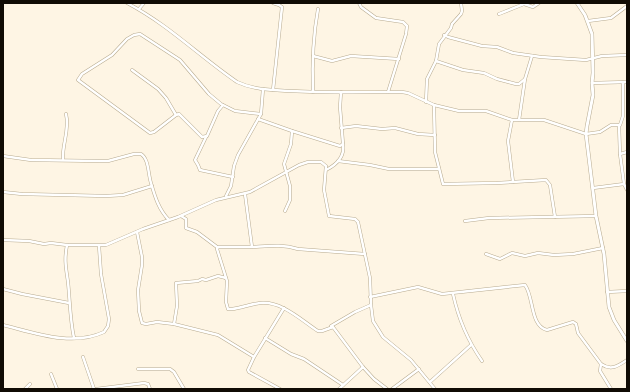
<svg xmlns="http://www.w3.org/2000/svg" width="630" height="392" font-family="'DM Sans',sans-serif">
	<style>
		.lines { fill: none; stroke-linecap: round; stroke-linejoin: round }
		.minor-casing { stroke: #b8ab90; stroke-width: 3.5 }
		.tertiary-casing { stroke: #b8ab90; stroke-width: 4 }
		.minor { stroke: #fff; stroke-width: 2.5 }
		.tertiary { stroke: #fff; stroke-width: 3 }
	</style>
	<rect width="100%" height="100%" fill="#fef5e4"/>
	<g class="lines">
		<defs>
			<g id="minor">
				<path d="M127,3c42,22 72,53 110,79 17,8 36,8 54,9 37,2 74,1 111,1l6,1 26,12 25,6h27l26,9h32l42,14 14,-2 11,-7h9l3,-9v-34"/>
				<path d="M359,3l2,4 15,11 27,4 4,4 -1,8 -18,58"/>
				<path d="M139,9l5,-6"/>
				<path d="M499,14l25,-10 9,3 6,-4"/>
				<path d="M588,21l23,-3 16,-12"/>
				<path d="M444,35l4,2 34,9 15,1 16,6 28,4 45,3 16,-4 25,-1"/>
				<path d="M313,56l19,5 19,-5 48,3"/>
				<path d="M436,61l27,9 21,3 13,6 19,5h3l6,-5"/>
				<path d="M132,70l26,19 8,9 10,17 3,-1 23,23 5,-1 11,-25 5,-6"/>
				<path d="M592,83l35,-1"/>
				<path d="M273,90l9,-83 -3,-2 -6,-2"/>
				<path d="M313,92c-1,-27 0,-56 5,-83"/>
				<path d="M426,102l1,-23 9,-18 3,-17 12,-16 1,-4 9,-10 1,-3 -1,-8"/>
				<path d="M434,105l1,47 8,32 54,-1 49,-3 4,5 5,32"/>
				<path d="M176,115l-22,17 -4,1 -72,-53 4,-6 30,-19 15,-16 7,-4 6,-1 40,26 29,34 12,10 14,7 26,3"/>
				<path d="M258,119l34,12 48,15 3,-2 -3,-37 1,-15"/>
				<path d="M512,120l-4,21 5,41"/>
				<path d="M519,120l6,-41 7,-23"/>
				<path d="M619,125l1,29 4,30"/>
				<path d="M341,128l15,-2 26,3 13,-1 23,6 17,1"/>
				<path d="M206,137l-11,23 3,5 2,5 33,7"/>
				<path d="M620,154l7,-2"/>
				<path d="M3,156l28,4 69,1h8l26,-7h7c8,5 7,20 10,29 4,14 8,27 18,37"/>
				<path d="M63,159c-1,-15 7,-30 3,-45"/>
				<path d="M338,161l32,4 19,4h50"/>
				<path d="M326,170c10,-5 19,-13 17,-26"/>
				<path d="M593,188l31,-4 3,6"/>
				<path d="M3,192l19,2 84,2 17,-1 29,-9"/>
				<path d="M245,194l7,53"/>
				<path d="M226,196l5,-10 3,-20 4,-11 23,-41 2,-25"/>
				<path d="M285,211l5,-11v-14l-6,-22 7,-20 1,-13"/>
				<path d="M181,216l5,3v9l11,4 20,15"/>
				<path d="M465,221l24,-3 107,-2"/>
				<path d="M137,232l5,25v8l-4,25 1,21 3,12 4,1 11,-2 17,2 44,11 36,22"/>
				<path d="M3,240l26,1 15,3 7,-1 16,2h39l37,-16 35,-12 38,-17 34,-8 49,-27 9,-3h13l5,4 -2,24 5,26 26,3 3,3 12,56 1,27 2,16 10,16 28,23 24,29"/>
				<path d="M67,245c-3,15 -1,23 1,37 2,19 2,38 6,56"/>
				<path d="M365,254l-67,-5c-15,-5 -29,-3 -44,-2 -12,0 -24,0 -36,0l-1,2 10,32 -1,21 2,7h4c9,-1 19,-5 28,-6 22,-2 41,17 58,28h4l11,-4 30,40 11,12 13,10"/>
				<path d="M486,254l14,5 12,-6 13,3 13,-3 16,2 19,-1 30,-6"/>
				<path d="M3,289l19,5 47,9"/>
				<path d="M607,292l20,-1"/>
				<path d="M453,294c5,23 15,47 29,67"/>
				<path d="M370,297l48,-10 24,7 83,-9c9,12 5,41 22,45l26,-8 3,2 2,9 23,31c10,7 17,2 26,-4"/>
				<path d="M174,324l3,-18 -1,-23 22,-2 4,-2 4,1 12,-4 8,2"/>
				<path d="M3,325c32,8 69,22 101,7l4,-6 1,-7 -8,-45 -2,-28"/>
				<path d="M331,326l24,-14 16,-7"/>
				<path d="M265,338l26,16 13,5 39,26"/>
				<path d="M83,357l11,32"/>
				<path d="M601,364l-1,7 11,18"/>
				<path d="M138,369h32l4,3 10,17"/>
				<path d="M51,374l6,15"/>
				<path d="M430,382l41,-37"/>
				<path d="M25,389l5,-5"/>
				<path d="M96,389l48,-6 4,1 2,5"/>
				<path d="M280,389l-31,-17 -1,-2 6,-13 30,-49"/>
				<path d="M339,389l24,-22"/>
				<path d="M392,389l27,-20"/>
			</g>
			<path id="tertiary" d="M577,3l8,12 7,19 1,39 -1,10 1,12 -6,31 -1,8 10,82 8,38 5,53 5,13 13,21"/>
		</defs>
		<use href="#minor" class="minor-casing"/>
		<use href="#tertiary" class="tertiary-casing"/>
		<use href="#minor" class="minor"/>
		<use href="#tertiary" class="tertiary"/>
	</g>
	<rect width="630" height="392" fill="none" stroke="#100b04" stroke-width="8"/>
</svg>
